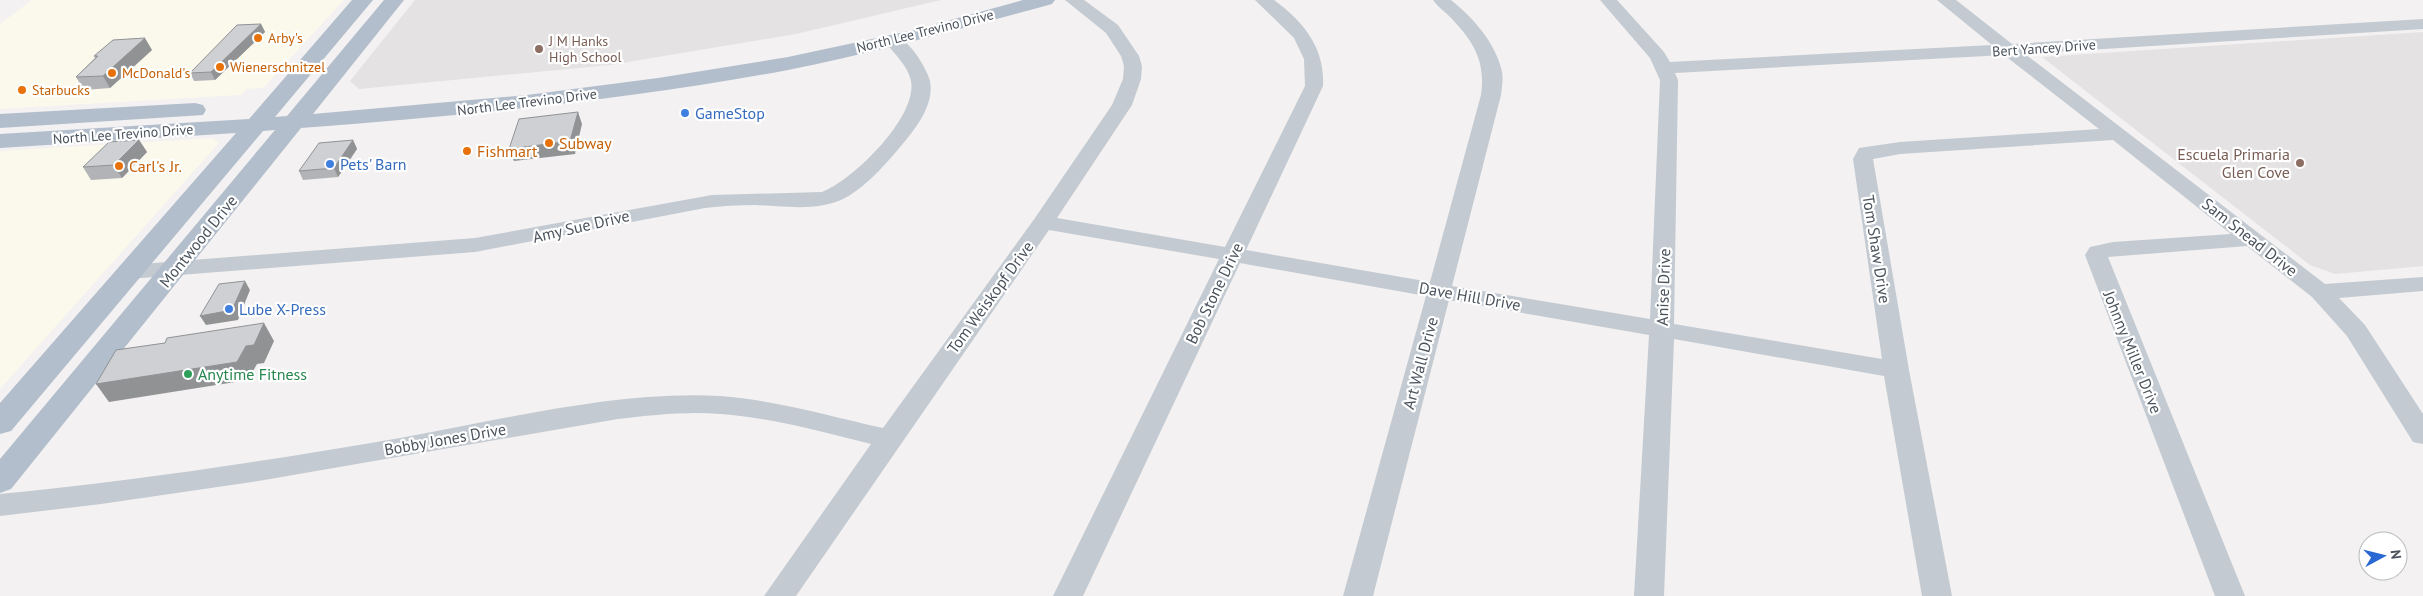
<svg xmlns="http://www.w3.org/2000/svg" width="2423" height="596" font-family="'PT Sans',sans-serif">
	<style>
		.commercial { fill: #fbf8ec }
		.education { fill: #e4e2e2 }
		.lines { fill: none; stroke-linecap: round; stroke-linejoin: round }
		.minor { fill: #c3cad1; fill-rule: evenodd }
		.major { fill: #b3becc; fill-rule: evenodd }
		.wall { fill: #b1b3b6 }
		.shaded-wall { fill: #909294 }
		.building { fill: #ced0d4; stroke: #909294 }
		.food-dot { fill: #e8710a; stroke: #fff; stroke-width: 2 }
		.education-dot { fill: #8d6e63; stroke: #fff; stroke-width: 2 }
		.shop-dot { fill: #3f7fe0; stroke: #fff; stroke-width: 2 }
		.leisure-dot { fill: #2e9e5b; stroke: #fff; stroke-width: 2 }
		.labels { text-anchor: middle; stroke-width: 4.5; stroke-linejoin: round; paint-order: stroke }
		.far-street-label { font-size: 14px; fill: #4a525c; stroke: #fff }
		.far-food-label { font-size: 14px; fill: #c56008; stroke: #fff; text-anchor: start }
		.far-education-label { font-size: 14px; fill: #785e54; stroke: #fff; text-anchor: start }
		.shop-label { font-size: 16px; fill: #366cbe; stroke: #fff; text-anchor: start }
		.food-label { font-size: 16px; fill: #c56008; stroke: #fff; text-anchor: start }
		.education-label { font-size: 16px; fill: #785e54; stroke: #fff; text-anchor: end }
		.street-label { font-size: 16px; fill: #4a525c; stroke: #fff }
		.leisure-label { font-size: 16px; fill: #27864d; stroke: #fff; text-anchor: start }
	</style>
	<rect width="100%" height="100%" fill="#f3f1f1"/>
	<g class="commercial">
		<path d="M32,0h312l-81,88 -17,1 -5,6 -241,14v-85z"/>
		<path d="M213,138l6,5 -219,246v-238z"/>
	</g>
	<g class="education">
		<path d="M415,0h526l-145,34 -186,31 -251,24 -9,-8z"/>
		<path d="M2423,32v234l-88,8 -25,-9 -268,-208z"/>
	</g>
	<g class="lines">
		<g class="minor">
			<path d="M1065,0h19l34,25 21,31 3,10 -1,13 -9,26 -75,113 168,29 80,-161 -1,-27 -10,-21 -39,-38h19c30,22 51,48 49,86l-77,164 184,32 51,-187c5,-34 -8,-55 -32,-79 -5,-5 -12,-10 -16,-16h18c21,17 43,41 50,68 3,9 1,18 0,27l-49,191 198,33 10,-239 -10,-22 -50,-58h17l47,52 6,10 322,-17 -55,-45h19l56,44 411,-25v10l-398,25 300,230 98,-7v14l-84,7 26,27 58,89v30l-10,-2 -66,-106 -35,-39 -65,-51 -139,11 137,339h-30l-130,-341 5,-8 23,-5 118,-8 -118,-94 -213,14 -27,5 36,211 43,226h-30l-38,-220 -210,-37 -10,257h-30l15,-261 -200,-35 -76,296h-30l83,-300 -186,-33 -157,333h-30l166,-337 -170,-29 -253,366h-32l107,-152c-49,-12 -98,-26 -150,-30 -34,-3 -69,1 -103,5l-366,63 -151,22 -101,12v-22c134,-13 267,-33 400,-56 100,-18 219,-48 320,-42 55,4 109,20 163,32l152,-210 77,-113 11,-26 1,-13 -3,-10 -15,-23zM2004,55l95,74 -199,13 -41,6 -6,11 29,200 -208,-35 4,-244 -3,-7z"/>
			<path d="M893,35c15,3 33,31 37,46 4,22 -11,43 -24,59 -17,20 -37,45 -61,58 -27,14 -61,8 -90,7 -17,0 -34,1 -50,3l-230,44 -346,27 -8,-2 -4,-5 4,-5 8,-2 346,-27 237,-43 110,-3c30,-11 96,-75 89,-111 -3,-16 -18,-28 -27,-41l3,-4z"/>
		</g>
		<g class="major">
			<path d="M352,0h21l-98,117 12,-1 97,-116h20l-91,114 214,-19 131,-17 130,-21 126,-27 109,-30h32l-3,4c-88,24 -175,48 -264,66 -161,30 -324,46 -487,58l-290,361 -11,4v-34l275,-329 -12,1 -252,300 -11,3v-31l236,-270 -236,15v-14l249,-15z"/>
			<path d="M195,103l8,2 3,5 -3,5 -203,13v-14z"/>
		</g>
	</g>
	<g class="wall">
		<path d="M261,24l4,8 -50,48 -21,1 -4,-8z"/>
		<path d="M152,50l-42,38 -26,2 -8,-13 19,-19 -1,-2z"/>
		<path d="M139,140l8,12 -25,26 -31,2 -8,-13z"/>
		<path d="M353,140l4,9 -19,28 -35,3 -4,-9z"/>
	</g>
	<g class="shaded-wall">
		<path d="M261,24l4,8 -50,48 -4,-8z"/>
		<path d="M145,38l7,12 -42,38 -7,-12z"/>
		<path d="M578,112l4,12 -7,30 -61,7 -5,-12z"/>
		<path d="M139,140l8,12 -25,26 -8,-13z"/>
		<path d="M353,140l4,9 -19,28 -4,-9z"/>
		<path d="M245,281l5,9 -12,30 -32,5 -6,-9z"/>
		<path d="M264,323l10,18 -10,22 -7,1 -9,16 -139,22 -13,-18 150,-38z"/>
	</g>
	<g class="building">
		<path d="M261,24l-50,48 -21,1 47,-48z"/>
		<path d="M145,38l-42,38 -27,1 22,-21h-4l19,-16z"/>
		<path d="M578,112l-8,29 -61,8 10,-30z"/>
		<path d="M139,140l-25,25 -31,2 26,-25z"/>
		<path d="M353,140l-19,28 -35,3 20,-28z"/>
		<path d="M245,281l-13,29 -32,6 19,-32z"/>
		<path d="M264,323l-10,22 -8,1 -9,16 -141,22 20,-34 49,-7 2,-5z"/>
	</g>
	<g class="food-dot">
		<circle cx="258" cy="38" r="5"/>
		<circle cx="220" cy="67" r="5"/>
		<circle cx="112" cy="73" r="5"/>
		<circle cx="22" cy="90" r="5"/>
		<circle cx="549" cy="143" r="5"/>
		<circle cx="467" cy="151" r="5"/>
		<circle cx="119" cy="166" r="5"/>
	</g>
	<g class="education-dot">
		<circle cx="539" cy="49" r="5"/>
		<circle cx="2300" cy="163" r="5"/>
	</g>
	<g class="shop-dot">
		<circle cx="685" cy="113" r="5"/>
		<circle cx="330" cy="164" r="5"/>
		<circle cx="229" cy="309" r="5"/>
	</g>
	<circle class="leisure-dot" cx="188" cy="374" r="5"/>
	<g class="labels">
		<g class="far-street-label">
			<text transform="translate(925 31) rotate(-14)" y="5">North Lee Trevino Drive</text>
			<text transform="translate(2044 48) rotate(-4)" y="5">Bert Yancey Drive</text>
			<text transform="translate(527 102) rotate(-7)" y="5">North Lee Trevino Drive</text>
			<text transform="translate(123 134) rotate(-4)" y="5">North Lee Trevino Drive</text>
		</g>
		<g class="far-food-label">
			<text x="268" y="43">Arby's</text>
			<text x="230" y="72">Wienerschnitzel</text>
			<text x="122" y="78">McDonald's</text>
			<text x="32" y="95">Starbucks</text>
		</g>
		<g class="far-education-label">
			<text x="549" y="46">J M Hanks<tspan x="549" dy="16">High School</tspan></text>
		</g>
		<g class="shop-label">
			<text x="695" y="119">GameStop</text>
			<text x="340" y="170">Pets' Barn</text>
			<text x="239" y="315">Lube X-Press</text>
		</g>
		<g class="food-label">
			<text x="559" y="149">Subway</text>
			<text x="477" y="157">Fishmart</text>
			<text x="129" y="172">Carl's Jr.</text>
		</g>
		<g class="education-label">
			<text x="2290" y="160">Escuela Primaria<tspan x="2290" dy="18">Glen Cove</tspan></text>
		</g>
		<g class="street-label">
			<text transform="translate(581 226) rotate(-13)" y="6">Amy Sue Drive</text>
			<text transform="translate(2250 237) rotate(38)" y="6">Sam Snead Drive</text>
			<text transform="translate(198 241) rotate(-51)" y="6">Montwood Drive</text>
			<text transform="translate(1877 249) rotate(81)" y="6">Tom Shaw Drive</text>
			<text transform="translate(1663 287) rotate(-88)" y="6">Anise Drive</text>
			<text transform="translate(1214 293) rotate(-64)" y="6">Bob Stone Drive</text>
			<text transform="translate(1470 296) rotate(10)" y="6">Dave Hill Drive</text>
			<text transform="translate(990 297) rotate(-54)" y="6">Tom Weiskopf Drive</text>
			<text transform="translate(2133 352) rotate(68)" y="6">Johnny Miller Drive</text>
			<text transform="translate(1420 363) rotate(-75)" y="6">Art Wall Drive</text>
			<text transform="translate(445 439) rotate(-10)" y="6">Bobby Jones Drive</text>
		</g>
		<g class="leisure-label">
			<text x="198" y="380">Anytime Fitness</text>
		</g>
	</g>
	<g transform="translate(2383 556) rotate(83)"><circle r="24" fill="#ffffff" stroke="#b7babe"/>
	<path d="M0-4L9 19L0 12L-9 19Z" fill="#2a69d3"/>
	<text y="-8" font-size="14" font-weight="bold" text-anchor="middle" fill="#4a525c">N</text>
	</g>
</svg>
